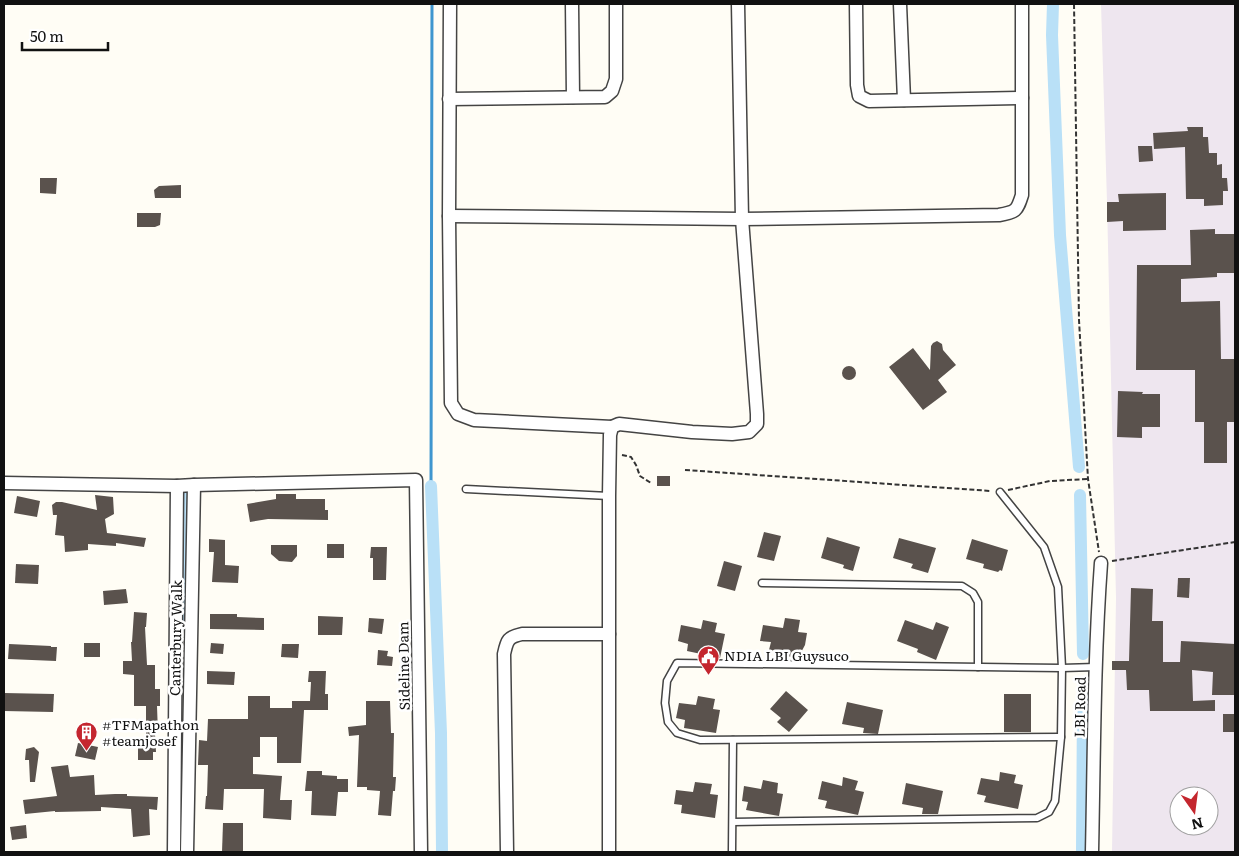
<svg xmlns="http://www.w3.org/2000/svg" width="1239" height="856" font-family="Literata,serif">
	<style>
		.industrial { fill: #eee6ef; fill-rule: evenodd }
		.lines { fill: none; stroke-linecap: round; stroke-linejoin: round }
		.stream { stroke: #3f96cf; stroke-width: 3 }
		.canal { stroke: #b9e0f7; stroke-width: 12 }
		.building { fill: #5a524d }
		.lane-casing { stroke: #444; stroke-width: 9 }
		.street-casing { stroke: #444; stroke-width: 15 }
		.path { stroke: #333; stroke-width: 2; stroke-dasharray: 5 2.5; stroke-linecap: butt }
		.lane { stroke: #fff; stroke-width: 6 }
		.street { stroke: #fff; stroke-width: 12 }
		.labels { text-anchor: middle; stroke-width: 5; stroke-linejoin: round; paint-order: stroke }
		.street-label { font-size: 14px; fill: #111; stroke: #fff }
		.poi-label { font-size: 14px; fill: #111; stroke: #fff; text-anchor: start }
	</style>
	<rect width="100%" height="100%" fill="#fffdf5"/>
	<path class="industrial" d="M1101,4h134v848h-123l4,-254 -9,-396zM1179,796h30v30h-30z"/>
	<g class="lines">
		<path class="stream" d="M431,486l1,-482"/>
		<g class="canal">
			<path d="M1053,4l-1,31 8,200 19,232"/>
			<path d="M431,486l10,247 1,119"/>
			<path d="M1080,495l3,159"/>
			<path d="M185,625l2,-137"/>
			<path d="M1082,852l1,-154"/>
		</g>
	</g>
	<g class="building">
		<path d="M1187,127h16v10h5l1,16h8v12l5,-1v14h5l1,13h-5v14l-19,1v-7h-18l-1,-52 -31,2 -1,-16 35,-2z"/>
		<path d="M1138,146h14l1,15 -14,1z"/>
		<path d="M40,178h17l-1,16 -16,-1z"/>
		<path d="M181,185v13h-26l-1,-8 5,-4z"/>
		<path d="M1166,193v37l-43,1v-10l-16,1v-20h12l-1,-8z"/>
		<path d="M137,213h24l-1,12 -5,2h-18z"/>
		<path d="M1215,229v5h20v39h-18v4l-36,2v23l39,-1 1,58h14v63h-8v41h-23v-41h-9v-52h-59l1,-105h54l-1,-35z"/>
		<path d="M937,341l5,3 1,6 13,15 -18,15 9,12 -24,18 -34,-43 24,-19 17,22 1,-24 2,-3z"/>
		<circle cx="849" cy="373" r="7"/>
		<path d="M1118,391l25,1 -1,2h18v33h-18v11l-25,-1z"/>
		<rect x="657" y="476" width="13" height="10"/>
		<path d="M276,494h20v5h29v11h3v10l-60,-1 -18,3 -3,-18 29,-5z"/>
		<path d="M95,495l18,2 1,17 -9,5 2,14 39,5 -2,9 -28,-4v3l-28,-2v6l-23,2 -1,-16 -9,-1 2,-20h-4l-1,-10 4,-3h6l35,8z"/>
		<path d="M17,496l23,5 -3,16 -23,-4z"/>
		<path d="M764,532l17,4 -7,25 -17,-4z"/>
		<path d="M827,537l33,10 -7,24 -10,-3 1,-3 -23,-7z"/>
		<path d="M899,538l37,10 -8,25 -17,-5 2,-4 -20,-6z"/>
		<path d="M209,539l16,1v25l14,1 -1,17 -26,-1 2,-30h-5z"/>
		<path d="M972,539l36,11 -6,21 -2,-1 -2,2 -15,-4 1,-4 -18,-5z"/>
		<rect x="327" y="544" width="17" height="14"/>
		<path d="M271,545h26v11l-5,6 -13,-1 -8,-7z"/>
		<path d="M371,547h16l-1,33h-13v-22h-3z"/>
		<path d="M724,561l18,5 -7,25 -18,-5z"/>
		<path d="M16,564l23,1 -1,19 -23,-1z"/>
		<path d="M1178,578h12l-1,20 -12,-1z"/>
		<path d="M1131,588l22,1 -1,32h11v41h17l1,-21 54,3v51h-23l1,-23 -21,-2 1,31 22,-1v11h-65l-1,-21h-22l-1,-20h-14v-9h17z"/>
		<path d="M126,589l2,14 -24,2 -1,-14z"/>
		<path d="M134,612l13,1 -1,14h-1l2,38h8v24h5v17h-3l1,28h-3l1,18h-3v8h-15v-17h8v-37h-12v-31l-11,-1v-13h9l-1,-19h1z"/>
		<path d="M210,614h27v3l27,1v12l-54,-1z"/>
		<path d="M318,616l25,1 -1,18h-24z"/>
		<path d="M369,618l15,1 -2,15 -14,-2z"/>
		<path d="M785,618l15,2 -2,12 9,1 -2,12 -7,13 -12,-2 2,-3 -19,-3 2,-8 -11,-1 3,-16 20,3z"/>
		<path d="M703,620l14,3 -2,9 10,2 -5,24 -33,-7 1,-7 -10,-3 3,-16 20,4z"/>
		<path d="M905,620l28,10 3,-8 13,5 -13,33 -19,-8 1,-3 -21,-8z"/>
		<rect x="84" y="643" width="16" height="14"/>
		<path d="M211,643l13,1 -1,10 -13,-1z"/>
		<path d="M9,644l42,2v1h6l-1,14 -48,-2z"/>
		<path d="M282,644h17l-1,14 -17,-1z"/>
		<path d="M378,650l10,1 -1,5 6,1 -1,9 -15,-1z"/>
		<path d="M207,671l28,1 -1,13 -27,-1z"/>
		<path d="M309,671h17l-1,23h3v16h-24l-3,53h-24v-26h-17v20h-7v17l29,2 -2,24h12l-1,20 -28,-2 1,-29h-40l-1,21 -18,-1 1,-13h1l1,-31h-10l1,-25 8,1 1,-22h40v-23h22v12h22v-7h18l1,-19h-3z"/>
		<path d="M786,691l22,19 -19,22 -12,-10 4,-4 -11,-9z"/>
		<path d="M4,693l50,1 -1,18 -49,-1z"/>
		<rect x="1004" y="694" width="27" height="38"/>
		<path d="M698,696l17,3 -2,10 7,1 -4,23 -32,-5 1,-8 -9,-2 3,-15 17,2z"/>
		<path d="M366,701h24l1,32h3l-1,44h3l-1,14h-2l-2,25 -13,-1 2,-24 -13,-1v-3h-10l2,-52 -10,1 -1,-9 18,-2z"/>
		<path d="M847,702l36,8 -5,24 -15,-1 1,-5 -22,-4z"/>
		<rect x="1223" y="714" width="12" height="18"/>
		<path d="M78,743l20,4 -3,13 -20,-4z"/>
		<path d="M34,747l5,5 -4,30h-5l-1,-22h-4l1,-11z"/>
		<path d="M68,765l2,12 24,-2 1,20 20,-1h12v2l31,1 -1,13 -8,-1 1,26 -17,2 -2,-28 -30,-2v4l-46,1v-1l-30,3 -2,-14 34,-4 -6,-29z"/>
		<path d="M307,771h15v4l15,1v3h11v13h-10l-2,24 -25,-1 1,-24h-7z"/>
		<path d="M1000,772l16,3 -2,8 9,2 -5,24 -34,-7 2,-6 -9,-2 4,-16 18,3z"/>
		<path d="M843,777l15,4 -3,9 9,2 -6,23 -33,-7 2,-7 -9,-2 4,-18 20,5z"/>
		<path d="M763,780l15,3 -1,10 6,1 -4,22 -33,-6 2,-8 -6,-1 2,-15 17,3z"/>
		<path d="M695,782l17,2 -2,10 8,1 -3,23 -34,-5 1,-8 -8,-1 2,-14 17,2z"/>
		<path d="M906,783l37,8 -5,23h-16l1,-6 -21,-4z"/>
		<path d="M223,823h20v29h-21z"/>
		<path d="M26,825l1,13 -15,2 -2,-13z"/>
	</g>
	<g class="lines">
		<defs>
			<g id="lane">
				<path d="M466,489l143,7"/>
				<path d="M762,583l200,3 11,7 5,9v65"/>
				<path d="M1061,737l-361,3 -23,-7 -9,-11 -3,-19 2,-22 10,-18 385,5 34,-1"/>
				<path d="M733,822l304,-4 12,-6 6,-11 6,-64 1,-69 -4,-81 -14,-40 -44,-55"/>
				<path d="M732,852l1,-112"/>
			</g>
			<g id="street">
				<path d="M450,4l-1,212 2,187 7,11 16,6 138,7"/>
				<path d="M572,4l1,93"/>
				<path d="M856,4l1,81 2,11 10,5 153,-3"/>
				<path d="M900,4l4,96"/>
				<path d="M449,99l156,-2 7,-6 4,-12v-75"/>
				<path d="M449,216l293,3 257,-4c17,-3 18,-4 23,-20v-191"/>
				<path d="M4,483l173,3 17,-1 222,-5 5,372"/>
				<path d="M174,852l3,-366"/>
				<path d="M187,852l7,-367"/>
				<path d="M507,852l-3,-198c3,-14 4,-17 18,-20h87"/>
				<path d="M609,852v-356l1,-61 2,-8 7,-3 73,8 40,2 17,-2 8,-8v-10l-15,-195 -4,-215"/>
				<path d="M1092,852c2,-96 2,-193 9,-289"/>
			</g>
		</defs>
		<use href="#lane" class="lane-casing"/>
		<use href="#street" class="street-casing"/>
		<g class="path">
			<path d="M1074,4l5,316 9,159 11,73"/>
			<path d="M622,455l9,2 5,8 4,11 11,7"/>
			<path d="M685,470l306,21"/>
			<path d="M1008,490l42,-9 38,-2"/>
			<path d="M1112,561l123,-19"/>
		</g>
		<use href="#lane" class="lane"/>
		<use href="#street" class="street"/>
	</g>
	<defs>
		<symbol id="civic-pin" viewBox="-11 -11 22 30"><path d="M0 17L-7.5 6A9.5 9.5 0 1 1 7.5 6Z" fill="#c4262e" stroke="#fff"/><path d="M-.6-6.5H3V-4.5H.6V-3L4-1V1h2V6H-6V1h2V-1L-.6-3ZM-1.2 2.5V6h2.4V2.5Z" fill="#fff"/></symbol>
		<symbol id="building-pin" viewBox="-11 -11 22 30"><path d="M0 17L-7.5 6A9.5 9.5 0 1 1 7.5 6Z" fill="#c4262e" stroke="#fff"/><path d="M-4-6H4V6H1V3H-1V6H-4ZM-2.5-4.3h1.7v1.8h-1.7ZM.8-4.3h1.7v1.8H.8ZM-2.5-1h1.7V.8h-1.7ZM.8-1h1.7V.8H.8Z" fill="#fff"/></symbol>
	</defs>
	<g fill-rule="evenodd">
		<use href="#civic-pin" x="696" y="644" width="25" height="34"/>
		<use href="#building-pin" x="74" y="720" width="25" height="34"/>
	</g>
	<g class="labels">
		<g class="street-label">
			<text transform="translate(176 638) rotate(-89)" y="5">Canterbury Walk</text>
			<text transform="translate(404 666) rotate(-91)" y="5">Sideline Dam</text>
			<text transform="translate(1080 707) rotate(-89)" y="5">LBI Road</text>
		</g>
		<g class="poi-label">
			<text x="724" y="661">NDIA LBI Guysuco</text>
			<text x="102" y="730">#TFMapathon<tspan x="102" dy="16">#teamjosef</tspan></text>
		</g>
	</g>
	<rect width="1239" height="856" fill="none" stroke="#111111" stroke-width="10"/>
	<g transform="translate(1194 811) rotate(166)"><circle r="24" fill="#ffffff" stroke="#a0a0a0"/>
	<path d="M0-4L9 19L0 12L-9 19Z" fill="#c4262e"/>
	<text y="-8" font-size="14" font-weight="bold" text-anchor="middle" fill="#111111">N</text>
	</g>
	<path d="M22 42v8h86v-8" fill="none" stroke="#111111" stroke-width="2.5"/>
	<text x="30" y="42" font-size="15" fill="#111111" stroke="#ffffff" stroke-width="4" paint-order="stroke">50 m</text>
</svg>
